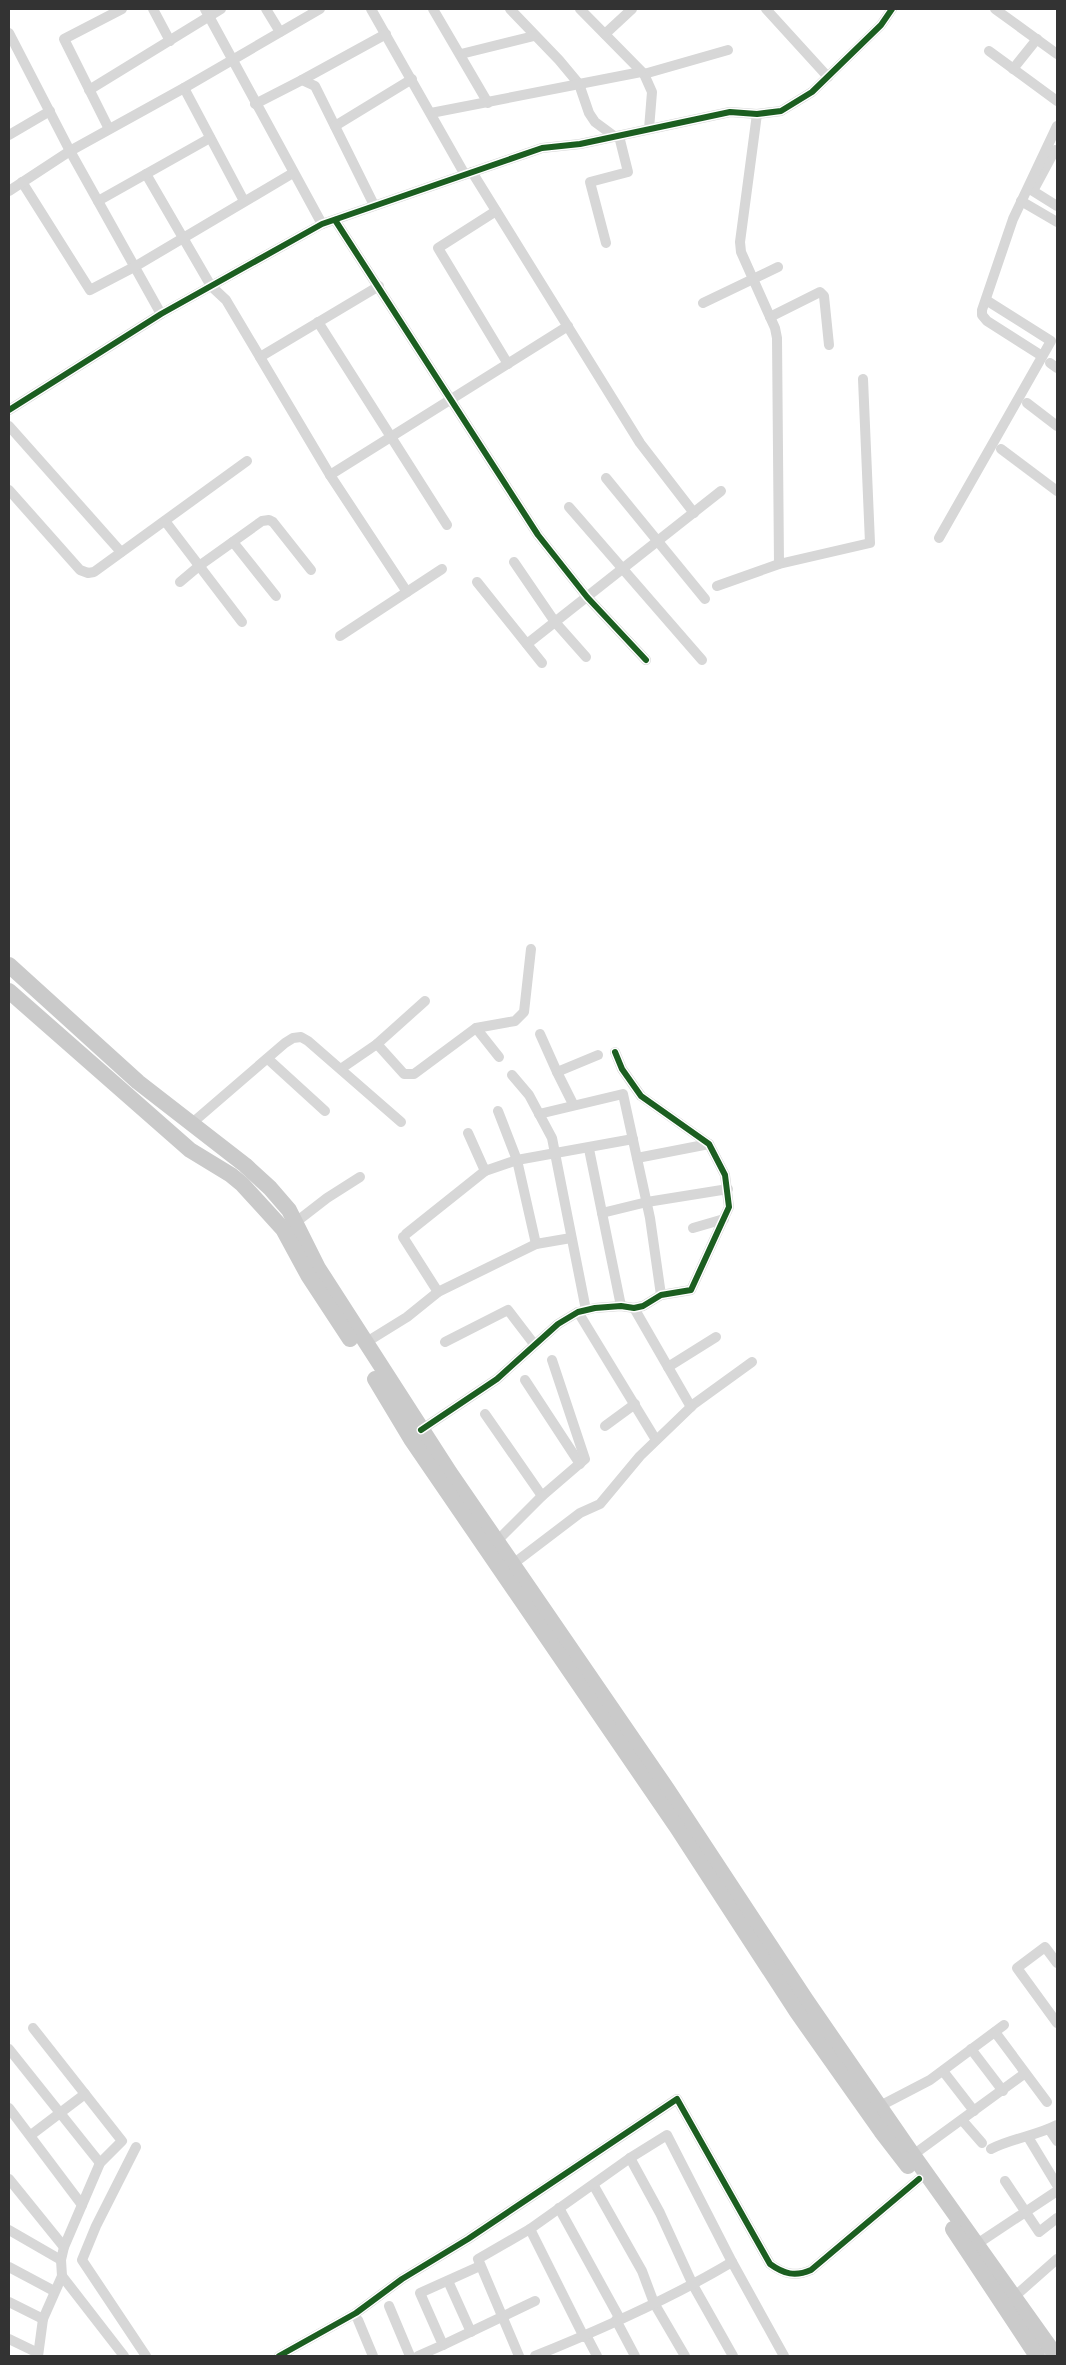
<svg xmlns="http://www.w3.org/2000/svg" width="1066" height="2365" font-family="'DejaVu Sans',sans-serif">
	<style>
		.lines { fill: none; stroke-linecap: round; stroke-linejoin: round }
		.minor { stroke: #d7d7d7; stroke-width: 10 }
		.primary { stroke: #cacaca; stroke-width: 16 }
		.cycleway-casing { stroke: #fff; stroke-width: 9 }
		.cycleway { stroke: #1b5e20; stroke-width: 6 }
	</style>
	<rect width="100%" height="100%" fill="#fff"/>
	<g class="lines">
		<g class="minor">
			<path d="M153,9l17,32"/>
			<path d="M205,9l117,215"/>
			<path d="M266,9l14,23"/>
			<path d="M371,9l93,164"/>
			<path d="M433,9l55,94"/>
			<path d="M510,9l49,51 20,24 10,29 6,9 19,14"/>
			<path d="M580,9l64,65 8,18 -3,37"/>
			<path d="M766,9l62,68"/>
			<path d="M995,9l62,45"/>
			<path d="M9,33l61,118 91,163"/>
			<path d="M605,34l27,-25"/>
			<path d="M989,51l68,50"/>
			<path d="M461,54l73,-18"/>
			<path d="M1013,69l24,-30"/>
			<path d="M644,74l84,-24"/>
			<path d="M302,80l84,-46"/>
			<path d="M184,88l60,113"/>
			<path d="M89,90l132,-81"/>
			<path d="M255,104l47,-24 13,6 59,119"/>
			<path d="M431,113l210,-41"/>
			<path d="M757,114l-17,128 1,10 34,76 2,10 2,226"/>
			<path d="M335,126l77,-47"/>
			<path d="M109,129l-45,-90 58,-30"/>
			<path d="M9,135l41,-24"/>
			<path d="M1057,151l-2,-1 -22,41 24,15"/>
			<path d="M472,172l168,271 54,70"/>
			<path d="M146,174l65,112 15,14 104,175 77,117"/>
			<path d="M22,182l68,108 46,-24 157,-93"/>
			<path d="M9,191l61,-40 114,-63 136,-79"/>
			<path d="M98,201l112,-63"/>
			<path d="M1021,201l36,21"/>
			<path d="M496,211l-58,37 70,116"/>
			<path d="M335,220l203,315 49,62 59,63"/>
			<path d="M606,243l-16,-61 38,-10 -9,-36"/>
			<path d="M703,303l75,-36"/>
			<path d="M770,317l50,-25 4,4 5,49"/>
			<path d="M318,322l129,203"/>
			<path d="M1042,356l-55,-35 -5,-6v-5l31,-91 44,-93"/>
			<path d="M260,357l119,-71"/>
			<path d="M1050,363l7,5"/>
			<path d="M1027,403l30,23"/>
			<path d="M9,410l152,-96 161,-90 220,-76 38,-4 150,-32 27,2 24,-3 31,-19 69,-67 11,-16"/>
			<path d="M9,426l112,126"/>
			<path d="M1001,449l56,42"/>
			<path d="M330,475l238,-149"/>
			<path d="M606,478l99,121"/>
			<path d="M9,490l71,80 8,3 6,-1 153,-111"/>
			<path d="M569,507l133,153"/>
			<path d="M165,521l77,101"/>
			<path d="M939,538l112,-197 -65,-41"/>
			<path d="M233,542l43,54"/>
			<path d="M514,562l41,60 31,35"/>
			<path d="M180,582l19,-16 63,-45 7,-1 4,2 38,48"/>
			<path d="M477,582l65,81"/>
			<path d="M717,586l62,-22 91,-21 -7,-164"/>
			<path d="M340,636l102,-67"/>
			<path d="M527,644l194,-153"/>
			<path d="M476,1028l39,-7 9,-9 7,-63"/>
			<path d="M540,1034l17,38"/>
			<path d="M377,1044l27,30h10l62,-46 23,29"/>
			<path d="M268,1059l57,52"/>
			<path d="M342,1068l35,-24 48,-43"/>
			<path d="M512,1075l17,20 23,43 34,172"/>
			<path d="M573,1104l-16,-32 41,-17"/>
			<path d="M498,1111l19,49 19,84 35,-6"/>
			<path d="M539,1114l84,-20 27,124 11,77"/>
			<path d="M191,1124l94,-81 8,-5 8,-1 7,4 93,81"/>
			<path d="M468,1133l17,38 32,-11 116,-21"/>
			<path d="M589,1149l32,157"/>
			<path d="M637,1158l72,-14"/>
			<path d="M602,1213l45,-11 81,-13"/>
			<path d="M296,1222l31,-24 33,-21"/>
			<path d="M693,1228l31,-9"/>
			<path d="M406,1234l79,-63"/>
			<path d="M403,1237l35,55"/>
			<path d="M634,1308l57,99"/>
			<path d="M578,1312l78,128"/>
			<path d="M445,1342l63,-32 26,34"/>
			<path d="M365,1343l42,-26 31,-25 98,-48"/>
			<path d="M668,1367l48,-30"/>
			<path d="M525,1380l55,84"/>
			<path d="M485,1414l57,82"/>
			<path d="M605,1426l30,-22"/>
			<path d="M421,1430l76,-51 61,-55 20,-12 17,-4 26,-2 13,2 9,-2 18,-11 30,-5 38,-83 -4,-32 -16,-31 -68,-48 -19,-27 -7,-17"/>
			<path d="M497,1541l45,-45 43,-37 -33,-99"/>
			<path d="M513,1564l67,-51 20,-9 40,-48 54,-52 58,-42"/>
			<path d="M1057,1963l-12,-16 -28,21 40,55"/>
			<path d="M33,2028l89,113 -22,22 -36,84 -3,13 1,16 -19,43 -5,37"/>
			<path d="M995,2032l52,70"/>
			<path d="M9,2049l91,114"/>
			<path d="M971,2049l32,42"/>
			<path d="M943,2071l31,40"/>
			<path d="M880,2106l50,-26 74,-55"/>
			<path d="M9,2108l73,97"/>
			<path d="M962,2120l20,23"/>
			<path d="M1049,2129l8,12"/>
			<path d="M31,2135l54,-41"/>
			<path d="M1028,2137l29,48"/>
			<path d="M136,2147l-40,79 -14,34 64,96"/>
			<path d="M991,2149c21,-11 45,-13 66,-24"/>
			<path d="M913,2155l111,-81"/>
			<path d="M630,2158l30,55 33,72 40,71"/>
			<path d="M9,2179l55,68"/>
			<path d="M1005,2181l34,51 18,-14"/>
			<path d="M594,2186l48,85 12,32 31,53"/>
			<path d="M559,2208l61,111"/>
			<path d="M530,2229l54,108"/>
			<path d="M9,2230l52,30"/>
			<path d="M977,2244l80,-53"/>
			<path d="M9,2267l45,24"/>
			<path d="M62,2276l62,80"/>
			<path d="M448,2281l23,51"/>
			<path d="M1014,2297l43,-38"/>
			<path d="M9,2302l34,17"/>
			<path d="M389,2306l21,50"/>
			<path d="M358,2320l15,36"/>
			<path d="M616,2320l19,36"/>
			<path d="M586,2335l11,21"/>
			<path d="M9,2339l29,14"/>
			<path d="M443,2345l92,-44"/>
			<path d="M279,2356l77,-43 46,-34 66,-40 209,-140 93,165c14,10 25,13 41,6l108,-91"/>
			<path d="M418,2356l25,-11 -23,-52 60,-27"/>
			<path d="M519,2356l-41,-97 52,-30 100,-71 37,-23 65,127 52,94"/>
			<path d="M535,2356c67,-27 135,-57 197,-94"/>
		</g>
		<g class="primary">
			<path d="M9,965l129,117 107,83 25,23 19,22 29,58 132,205 217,316 139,211 107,155 143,201"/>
			<path d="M9,991l181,159 41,25 11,9 41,45 25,46 42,64"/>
			<path d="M375,1379l36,60 265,387 121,186 84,119 27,35"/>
			<path d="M953,2229l84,127"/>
		</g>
		<defs>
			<g id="cycleway">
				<path d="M335,220l203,315 49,62 59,63"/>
				<path d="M9,410l152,-96 161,-90 220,-76 38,-4 150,-32 27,2 24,-3 31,-19 69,-67 11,-16"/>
				<path d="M421,1430l76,-51 61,-55 20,-12 17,-4 26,-2 13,2 9,-2 18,-11 30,-5 38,-83 -4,-32 -16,-31 -68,-48 -19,-27 -7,-17"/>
				<path d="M279,2356l77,-43 46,-34 66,-40 209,-140 93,165c14,10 25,13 41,6l108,-91"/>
			</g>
		</defs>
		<use href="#cycleway" class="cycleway-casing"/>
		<use href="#cycleway" class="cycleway"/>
	</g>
	<rect width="1066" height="2365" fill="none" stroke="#333333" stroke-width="20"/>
</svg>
